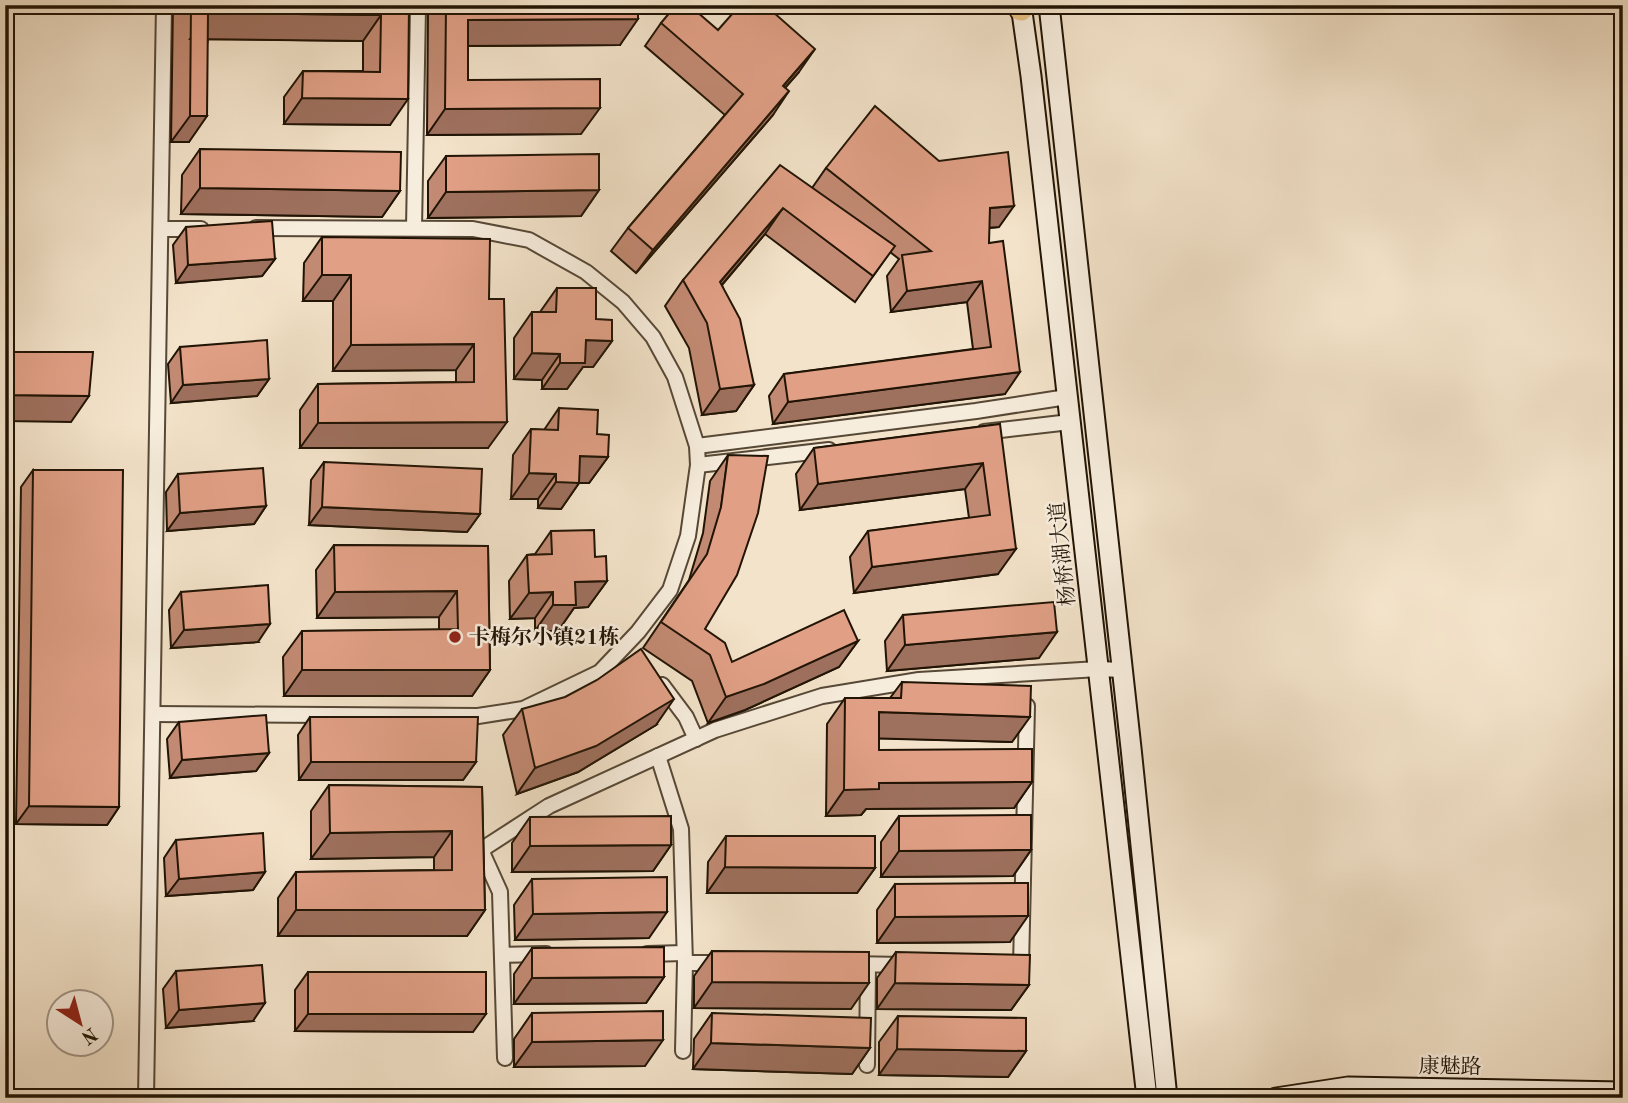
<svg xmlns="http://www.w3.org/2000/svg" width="1628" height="1103" font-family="'Old Standard TT','Noto Serif SC',serif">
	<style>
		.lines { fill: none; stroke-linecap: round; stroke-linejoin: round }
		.street-casing { stroke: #564836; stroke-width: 18 }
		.secondary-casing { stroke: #211405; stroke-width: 23 }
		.primary-casing { stroke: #211405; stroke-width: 26 }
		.street { stroke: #f7eddd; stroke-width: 14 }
		.secondary { stroke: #f7eddd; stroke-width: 19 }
		.primary { stroke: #eac285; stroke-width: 23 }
		.wall { fill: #c28a73; stroke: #211405; stroke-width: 2 }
		.shaded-wall { fill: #9e705e; stroke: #211405; stroke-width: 2 }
		.building { fill: #e1a086; stroke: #211405; stroke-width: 2 }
		.poi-dot { fill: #8f2418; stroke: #f7eddd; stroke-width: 2.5 }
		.labels { text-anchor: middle; stroke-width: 5; stroke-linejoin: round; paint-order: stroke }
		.street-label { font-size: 21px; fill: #211405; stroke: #f7eddd }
		.poi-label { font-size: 21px; font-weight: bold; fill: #211405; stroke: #f7eddd; text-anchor: start }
	</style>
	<rect width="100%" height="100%" fill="#f3e3ca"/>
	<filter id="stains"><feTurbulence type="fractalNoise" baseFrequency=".00286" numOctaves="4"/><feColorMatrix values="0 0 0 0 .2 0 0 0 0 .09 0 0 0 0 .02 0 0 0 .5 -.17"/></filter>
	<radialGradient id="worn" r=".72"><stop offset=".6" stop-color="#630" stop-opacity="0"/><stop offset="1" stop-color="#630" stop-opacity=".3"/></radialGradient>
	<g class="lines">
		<defs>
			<g id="street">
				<path d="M414,228l4,-221"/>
				<path d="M161,229h40"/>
				<path d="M984,432l86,-10"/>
				<path d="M697,446l279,-35 91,-14"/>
				<path d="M698,465l131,-15"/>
				<path d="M662,685l24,32 10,22"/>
				<path d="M153,714l325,2 45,-7 77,-37 38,-40 32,-42 18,-54 10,-71 -1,-19 -22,-69 -22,-40 -30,-35 -37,-30 -57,-32 -56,-11 -217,-1"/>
				<path d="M658,756l23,73 4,134 -2,88"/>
				<path d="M647,954l37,-1"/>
				<path d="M502,955l44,-1"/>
				<path d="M685,963h37"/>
				<path d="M850,964l54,1"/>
				<path d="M1015,966h6l6,-260"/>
				<path d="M505,1058l-5,-166 -19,-42 68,-44 166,-76 107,-34 97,-16 179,-11 25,1"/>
				<path d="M867,1065l1,-100"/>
				<path d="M146,1098l18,-1093"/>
			</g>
			<g id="secondary">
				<path d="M1021,5l10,71 116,1022"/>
				<path d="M1049,5l82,743 36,350"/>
				<path d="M1276,1098l72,-11 275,5"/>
			</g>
			<path id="primary" d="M1020,5l1,4"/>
		</defs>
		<use href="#street" class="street-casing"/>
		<use href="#secondary" class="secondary-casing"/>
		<use href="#primary" class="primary-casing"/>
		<use href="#street" class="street"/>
		<use href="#secondary" class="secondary"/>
		<use href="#primary" class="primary"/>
	</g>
	<g class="wall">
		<path d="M173,5h236l-19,120 -106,-1v-27l19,-26h60v-30l-155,-2 -19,103h-18z"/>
		<path d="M433,5h205l-18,40 -152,1v34l113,54 -154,1 1,-122z"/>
		<path d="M780,5l-6,8 25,59 -14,16 -12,27 -137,158 -25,-22 17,-23 97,-113 -80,-69 16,-23 57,7z"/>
		<path d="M200,149l200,42 -18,26 -201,-3 1,-39z"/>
		<path d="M446,156l153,34 -18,26 -153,2v-37z"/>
		<path d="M826,168l173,59 -10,1v15l16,151 -232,30 -4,-28 15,-22 189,-25 -6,-47 -76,10 -4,-36 12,-17 -9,-7 -35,50 -90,-68 -43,51 32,100 -18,26 -34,4 -13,-67 -24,-42 18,-26 129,-92z"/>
		<path d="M186,227l89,32 -13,17 -86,7 -3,-38z"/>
		<path d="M322,237l167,62 -1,149h-188v-38l18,-26 138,-2v-12l-123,1v-70h-30l1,-38z"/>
		<path d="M557,288l39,31 16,22 -19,26h-10l-16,22h-25v-9l-28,-1v-41l18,-26h8z"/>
		<path d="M180,347l89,32 -12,17 -86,7 -3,-39z"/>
		<path d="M559,408l38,26 11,23 -19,26h-10l-18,26 -23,-1v-9h-27l2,-44 18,-26 13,1z"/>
		<path d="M1000,424l-2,150 -144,19 -4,-36 18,-26 101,-13 -4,-29 -165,21 -4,-36 18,-26z"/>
		<path d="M728,455l-23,174 27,33 126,-21 -19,26 -94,43 -37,13 -16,-42 -49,-33 46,-68 14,-47 7,-52z"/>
		<path d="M324,462l156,52 -13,18 -158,-7 2,-45z"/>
		<path d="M33,470l86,337 -12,18 -91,-1 5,-337z"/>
		<path d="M178,474l88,32 -12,18 -87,7 -1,-39z"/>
		<path d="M551,531l44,26 12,24 -19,26 -14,1 -16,23h-23v-13l-25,1 -1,-38 18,-26 8,-1z"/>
		<path d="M334,545l154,1 2,124 -18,26h-188l-1,-39 19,-26 137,-1v-13l-122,1 -1,-48z"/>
		<path d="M181,592l77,50 -87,6 -2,-38z"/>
		<path d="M903,615l136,43 -152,13 -2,-30z"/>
		<path d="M902,682l110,60 -133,-4v12l153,32 -18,26 -148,1 -5,6 -35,1 1,-92 18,-26h45z"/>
		<path d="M522,709l134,16 -78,47 -61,22 -14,-59z"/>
		<path d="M310,717l166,45 -13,18h-164l-1,-45z"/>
		<path d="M179,722l90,31 -13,18 -86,7 -3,-39z"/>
		<path d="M329,785l153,2 3,123 -18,26h-189v-38l18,-26 138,-2v-13l-123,2v-48z"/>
		<path d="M899,816l132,34 -18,26 -132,1v-35z"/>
		<path d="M530,817l141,28 -18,26 -141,1v-29z"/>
		<path d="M726,836l149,32 -18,25h-150l1,-31z"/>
		<path d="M176,840l89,32 -12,18 -87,6 -2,-38z"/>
		<path d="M532,879l117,59 -134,2 -1,-35z"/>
		<path d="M895,884l115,58 -133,1v-33z"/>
		<path d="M532,948l132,29 -18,26 -132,1v-30z"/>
		<path d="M712,951l139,58 -157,-1v-32z"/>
		<path d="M896,952l133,33 -18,25 -134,-1v-31z"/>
		<path d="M176,971l77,50 -87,7 -3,-39z"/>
		<path d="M308,972l165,60 -178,-1v-41z"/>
		<path d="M532,1013l113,53 -131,1v-28z"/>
		<path d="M712,1013l158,35 -18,26 -159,-5 1,-30z"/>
		<path d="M898,1016l128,35 -18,26 -129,-2v-33z"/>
	</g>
	<g class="shaded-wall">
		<path d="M208,13l173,2 -18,26 -173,-2z"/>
		<path d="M638,19l-18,26 -170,1 18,-26z"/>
		<path d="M815,49l-16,23 -33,37 17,-23z"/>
		<path d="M789,91l-16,24 -137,158 17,-23z"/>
		<path d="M302,98l106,1 -18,26 -106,-1z"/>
		<path d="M600,108l-19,26 -154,1 18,-26z"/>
		<path d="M190,116h17l-18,26h-18z"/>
		<path d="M200,188l200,3 -18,26 -201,-3z"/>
		<path d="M599,190l-18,26 -153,2 18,-26z"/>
		<path d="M1014,206l-15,21 -25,2 16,-21z"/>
		<path d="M783,208l-18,26 -63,74 18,-26z"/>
		<path d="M275,259l-13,17 -86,7 12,-18z"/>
		<path d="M322,275h29l-18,26h-30z"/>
		<path d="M982,281l-15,21 -76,10 16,-21z"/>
		<path d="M586,340l26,1 -19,26h-10l-16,22h-25l18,-26z"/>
		<path d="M474,344l-18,26 -123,1 18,-26z"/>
		<path d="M532,353l28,1 -18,26 -28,-1z"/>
		<path d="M1020,372l-15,22 -232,30 15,-22z"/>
		<path d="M269,379l-12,17 -86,7 12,-18z"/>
		<path d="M754,385l-18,26 -34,4 18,-26z"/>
		<path d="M5,395l84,1 -18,26 -66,-1z"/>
		<path d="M507,422l-19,26h-188l18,-25z"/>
		<path d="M580,456l28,1 -19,26h-13h3l-18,26 -23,-1 18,-26z"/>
		<path d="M983,463l-18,26 -165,21 18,-26z"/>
		<path d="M529,473l27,1 -18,25h-27z"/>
		<path d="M266,506l-12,18 -87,7 13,-18z"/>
		<path d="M322,507l158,7 -13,18 -158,-7z"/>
		<path d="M1016,549l-18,25 -144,19 18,-26z"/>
		<path d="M607,581l-19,26 -14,1 -16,23h-23l18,-26 22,-23z"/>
		<path d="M457,591l-18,26 -122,1 18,-26z"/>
		<path d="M553,592l-18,26 -25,1 19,-26z"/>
		<path d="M270,624l-12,18 -87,6 13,-18z"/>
		<path d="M1057,632l-18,26 -152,13 18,-26z"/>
		<path d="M858,641l-19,26 -94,43 -37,13 18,-26z"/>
		<path d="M302,670h188l-18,26h-188z"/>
		<path d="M674,699l-18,26 -78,47 -61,22 18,-26z"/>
		<path d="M879,712l151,5 -18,25 -151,-4z"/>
		<path d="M269,753l-13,18 -86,7 12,-18z"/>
		<path d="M311,762h165l-13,18h-164z"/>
		<path d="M1032,782l-18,26 -148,1 -5,6 -35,1 18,-26 35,-7z"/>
		<path d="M29,806l90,1 -12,18 -91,-1z"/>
		<path d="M452,831l-18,26 -123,2 19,-26z"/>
		<path d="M671,845l-18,26 -141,1 18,-26z"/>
		<path d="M1031,850l-18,26 -132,1 18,-26z"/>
		<path d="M725,867l150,1 -18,25h-150z"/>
		<path d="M265,872l-12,18 -87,6 13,-17z"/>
		<path d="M296,910h189l-18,26h-189z"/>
		<path d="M667,912l-18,26 -134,2 18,-26z"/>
		<path d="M1028,916l-18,26 -133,1 18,-26z"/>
		<path d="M664,977l-18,26 -132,1 18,-26z"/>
		<path d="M712,982l157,1 -18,26 -157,-1z"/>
		<path d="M895,983l134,2 -18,25 -134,-1z"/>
		<path d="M265,1003l-12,18 -87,7 13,-18z"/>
		<path d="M308,1014h178l-13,18 -178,-1z"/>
		<path d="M663,1040l-18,26 -131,1 18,-25z"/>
		<path d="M711,1043l159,5 -18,26 -159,-5z"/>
		<path d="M897,1049l129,2 -18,26 -129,-2z"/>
	</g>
	<g class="building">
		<path d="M191,5h218l-1,94 -106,-1 1,-27 77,1 1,-57 -173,-2 -1,103h-17z"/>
		<path d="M446,5h192v14l-170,1v60l132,-1v29l-155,1z"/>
		<path d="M676,5h13l29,25 22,-25h40l-7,7 42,37 -32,37 6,5 -136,159 -25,-22 115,-134 -82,-71z"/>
		<path d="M875,106l64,55 69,-9 6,54 -24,2 -1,35 14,-2 17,131 -232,30 -4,-28 207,-27 -9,-66 -75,10 -5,-36 29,-4 -105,-83z"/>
		<path d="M200,149l201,3 -1,39 -200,-3z"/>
		<path d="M599,154v36l-153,2v-36z"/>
		<path d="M780,165l115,81 -22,30 -90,-68 -63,74 20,37 14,66 -34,4 -13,-66 -24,-43z"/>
		<path d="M272,221l3,38 -87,6 -2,-38z"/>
		<path d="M322,237l168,2 -1,60h15l3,123 -189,1v-39l156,-2v-38l-123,1v-70h-29z"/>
		<path d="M557,288h39v31l16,1v21l-26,-1 -1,23h-25v-9l-28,-1v-41h24z"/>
		<path d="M267,340l2,39 -86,6 -3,-38z"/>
		<path d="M5,352h88l-4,44 -84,-1z"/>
		<path d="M559,408l39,2 -1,24 12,1 -1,22 -28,-1 -1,27 -23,-1v-8l-27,-1 2,-44 27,1z"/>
		<path d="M1000,424l16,125 -144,18 -4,-36 122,-16 -7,-52 -165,21 -4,-36z"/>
		<path d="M728,455l40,1 -10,57 -21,62 -32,54 20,14 7,19 112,-52 14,31 -94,43 -38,13 -16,-42 -49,-33 46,-68 14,-47z"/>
		<path d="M324,462l158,7 -2,45 -158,-7z"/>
		<path d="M263,468l3,38 -86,7 -2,-39z"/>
		<path d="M33,470h90l-4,337 -90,-1z"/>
		<path d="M594,530l1,27 11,-1 1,25 -32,1 1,23h-23v-13l-24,1 -2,-38 25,-1 -1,-23z"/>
		<path d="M334,545l154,1 2,124h-188v-39l156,-2 -1,-38 -122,1z"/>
		<path d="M268,585l2,39 -86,6 -3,-38z"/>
		<path d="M1054,602l3,30 -152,13 -2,-30z"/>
		<path d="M641,649l33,50 -78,47 -61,22 -13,-59 43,-12 32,-17z"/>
		<path d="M902,682l129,4 -1,31 -151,-5v38l153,-1v33l-153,1v6l-35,1 1,-92h56z"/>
		<path d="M266,715l3,38 -87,7 -3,-38z"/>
		<path d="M310,717h168l-2,45h-165z"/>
		<path d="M329,785l153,2 3,123h-189v-38l156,-2v-39l-122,2z"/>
		<path d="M1031,815v35l-132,1v-35z"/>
		<path d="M671,816v29l-141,1v-29z"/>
		<path d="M263,833l2,39 -86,7 -3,-39z"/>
		<path d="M726,836h149v32l-150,-1z"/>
		<path d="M667,877v35l-134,2 -1,-35z"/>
		<path d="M1028,883v33l-133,1v-33z"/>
		<path d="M664,947v30l-132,1v-30z"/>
		<path d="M712,951l157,1v31l-157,-1z"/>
		<path d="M896,952l134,3 -1,30 -134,-2z"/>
		<path d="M262,965l3,38 -86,7 -3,-39z"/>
		<rect x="308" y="972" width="178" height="42"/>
		<path d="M663,1011v29l-131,2v-29z"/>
		<path d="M712,1013l159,5 -1,30 -159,-5z"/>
		<path d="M898,1016l128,2v33l-129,-2z"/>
	</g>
	<circle class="poi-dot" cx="455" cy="637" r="7"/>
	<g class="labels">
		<g class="street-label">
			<text transform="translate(1062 554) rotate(-96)" y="7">杨桥湖大道</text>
			<text transform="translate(1450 1066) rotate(1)" y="7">康魅路</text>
		</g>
		<g class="poi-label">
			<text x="469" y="644">卡梅尔小镇21栋</text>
		</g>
	</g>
	<rect width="1628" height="1103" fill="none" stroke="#f3e3ca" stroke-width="28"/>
	<rect x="7" y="7" width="1614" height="1089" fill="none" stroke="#211405" stroke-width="3.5"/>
	<rect x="14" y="14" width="1600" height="1075" fill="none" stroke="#211405" stroke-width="2"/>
	<g transform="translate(80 1023) rotate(144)"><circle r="33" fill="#f7eddd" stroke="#a19687" stroke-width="2"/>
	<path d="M0-5L12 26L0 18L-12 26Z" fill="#8f2418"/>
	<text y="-10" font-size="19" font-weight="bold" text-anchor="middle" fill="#211405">N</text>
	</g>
	<rect width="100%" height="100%" filter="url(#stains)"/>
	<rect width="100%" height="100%" fill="url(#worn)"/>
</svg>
